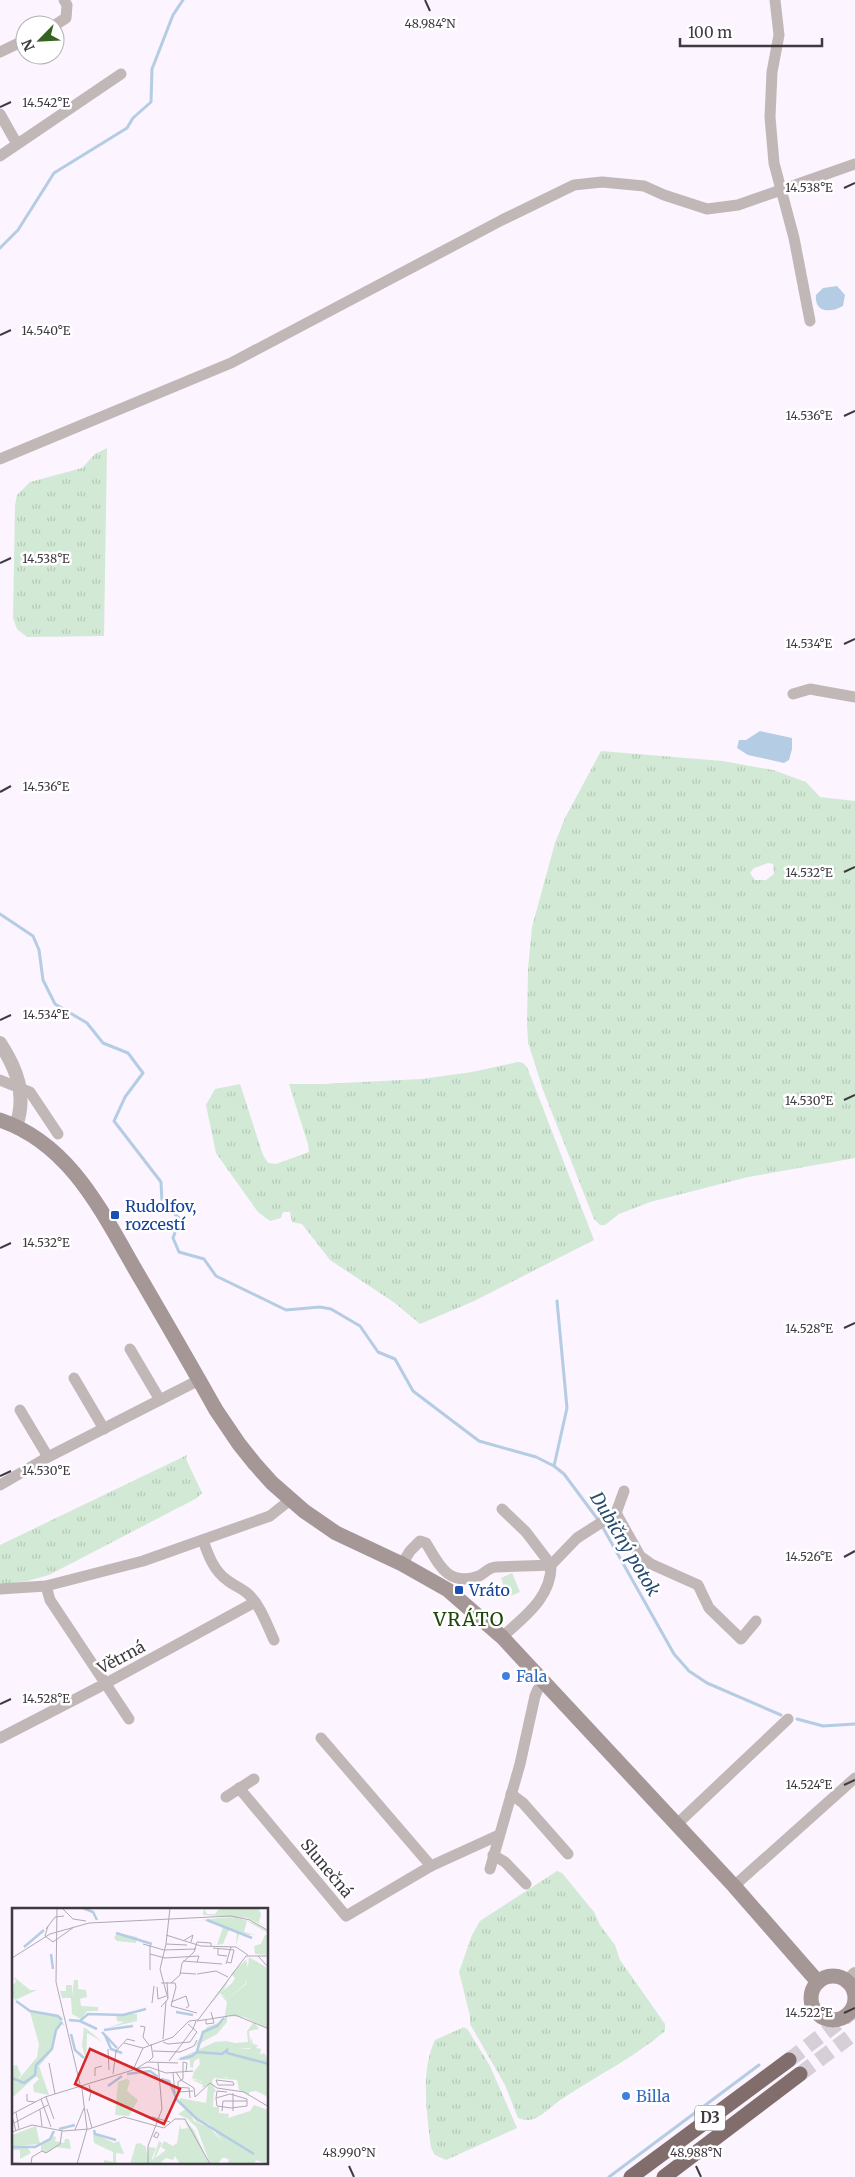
<svg xmlns="http://www.w3.org/2000/svg" width="855" height="2177" font-family="Merriweather,serif">
	<style>
		.grass { fill: url(#grass-tufts); fill-rule: evenodd }
		.pitch { fill: #d2e9d5 }
		.water { fill: #b4cce4 }
		.lines { fill: none; stroke-linecap: round; stroke-linejoin: round }
		.stream { stroke: #b4cce4; stroke-width: 3 }
		.motorway-tunnel { stroke: #d6cfd8; stroke-width: 15; stroke-dasharray: 15 8; stroke-linecap: butt }
		.minor { stroke: #c1b7b6; stroke-width: 11 }
		.tertiary { stroke: #c1b7b6; stroke-width: 14 }
		.secondary { stroke: #a69797; stroke-width: 15 }
		.motorway { stroke: #816e6c; stroke-width: 15 }
		.ticks { fill: none; stroke: #3f3a41; stroke-width: 2 }
		.transit-dot { fill: #1a4fb4; stroke: #fff; stroke-width: 2 }
		.shop-dot { fill: #3f7fe0; stroke: #fff; stroke-width: 2 }
		.labels { text-anchor: middle; stroke-width: 5; stroke-linejoin: round; paint-order: stroke }
		.shield { fill: #fff; stroke: #79757a; stroke-width: 1 }
		.shield-label { font-size: 15px; font-weight: bold; fill: #3f3a41 }
		.transit-label { font-size: 16px; fill: #164399; stroke: #fff; text-anchor: start }
		.street-label { font-size: 16px; fill: #3f3a41; stroke: #fff }
		.shop-label { font-size: 16px; fill: #366cbe; stroke: #fff; text-anchor: start }
		.water-label { font-size: 18px; font-style: italic; fill: #264b6e; stroke: #fff }
		.quarter-label { font-size: 19px; letter-spacing: 1px; fill: #1f4709; stroke: #fff }
		.inset-river { fill: none; stroke: #b4cce4; stroke-width: 2.5 }
		.inset-road { fill: none; stroke: #b0aab2; stroke-width: 1 }
		.view { fill: #d62828; fill-opacity: 0.15; stroke: #d62828; stroke-width: 2.5 }
		.inset-edge { fill: none; stroke: #3f3a41; stroke-width: 2.5 }
		.ticks-label { font-size: 12px; text-anchor: middle; fill: #3f3a41; stroke: #fff; stroke-width: 5; stroke-linejoin: round; paint-order: stroke }
	</style>
	<defs>
		<pattern id="grass-tufts" width="24" height="20" patternUnits="userSpaceOnUse" patternTransform="scale(1.25)"><rect width="24" height="20" fill="#d2e9d5"/><path d="M3 7l-1-3M5 7V3M7 7l1-3M15 17l-1-3M17 17v-4M19 17l1-3" fill="none" stroke="#b5c9b8"/></pattern>
	</defs>
	<rect width="100%" height="100%" fill="#fcf4fe"/>
	<g class="grass">
		<path d="M107,448l-3,188 -77,1 -10,-8 -4,-11 2,-113 2,-10 13,-13 52,-14 13,-14z"/>
		<path d="M601,751l121,10 51,9 33,12 14,15 35,4v357l-107,19 -98,25 -31,12 -14,11h-5l-6,-6 -51,-129 -15,-48 -1,-18 1,-55 4,-42 23,-84 10,-25zM768,863l5,1 1,10 -8,6h-11l-5,-7 4,-5z"/>
		<path d="M518,1062l5,1 4,4 67,173 -120,61 -54,23 -25,-21 -65,-43 -28,-36 -10,-2 -2,-10h-7l-2,6 -11,3 -12,-9 -42,-59 -10,-48 9,-16 25,-5 23,71 5,8 8,1 33,-12 -1,-8 -19,-60h34l99,-5 50,-7z"/>
		<path d="M187,1455l-1,4 16,34 -5,5 -148,77 -22,6 -27,4v-40z"/>
		<path d="M557,1871l5,2 32,39 6,13 15,20 5,15 45,64v7c-30,26 -67,44 -100,66 -11,6 -20,18 -32,22 -5,2 -10,1 -15,-1l-13,-33 -35,-61v-8l-11,-44 13,-37 8,-14z"/>
		<path d="M464,2027l4,3 22,36 27,62 -71,32 -11,-5 -4,-7c-4,-35 -11,-76 4,-108z"/>
	</g>
	<path class="pitch" d="M512,1573l8,19 -12,5 -7,-19z"/>
	<g class="water">
		<path d="M837,286l8,9 -2,11c-12,7 -29,7 -27,-11l7,-7z"/>
		<path d="M760,731l32,7v11l-3,11 -5,3 -36,-8 -11,-7 2,-8h7z"/>
	</g>
	<g class="lines">
		<g class="stream">
			<path d="M0,248l18,-18 36,-57 73,-45 6,-10 18,-16 1,-33 21,-54 10,-15"/>
			<path d="M0,914l33,22 6,14 4,30 12,24 32,19 16,20 25,10 15,20 -18,24 -11,24 47,61 1,20 18,17 -7,19 6,14 25,7 12,17 70,34 34,-3 11,2 29,17 18,26 17,7 18,32 66,50 57,16 18,9 10,8 35,47"/>
			<path d="M554,1466l13,-58 -10,-107"/>
			<path d="M602,1526l72,128 15,17 18,12 74,32"/>
			<path d="M797,1719l26,7 32,-2"/>
			<path d="M609,2177l150,-112"/>
		</g>
		<g class="motorway-tunnel">
			<path d="M789,2060l66,-50"/>
			<path d="M800,2074l55,-41"/>
		</g>
		<g class="minor">
			<path d="M775,0l4,35 -7,37 -2,45 4,46 20,75 16,83"/>
			<path d="M55,25l11,-7 1,-13 -3,-5"/>
			<path d="M0,52l25,-12"/>
			<path d="M0,114l17,30"/>
			<path d="M0,156l121,-82"/>
			<path d="M0,459l231,-96 271,-143 72,-35 28,-3 42,4 20,9 43,14 31,-4 117,-41"/>
			<path d="M793,694l17,-5 45,8"/>
			<path d="M0,1080l30,12 28,42"/>
			<path d="M130,1349l30,51"/>
			<path d="M74,1378l30,51"/>
			<path d="M20,1410l28,47"/>
			<path d="M0,1485l48,-28 151,-77"/>
			<path d="M502,1509l24,23 25,33"/>
			<path d="M616,1513l24,43 11,8 47,21 11,23 32,31 15,-18"/>
			<path d="M203,1540c5,15 11,31 24,40 6,5 14,8 20,13 13,11 20,32 27,47"/>
			<path d="M402,1564l8,-13 10,-10 6,2c13,22 22,44 53,33 6,-3 10,-9 17,-9 19,-1 37,-1 55,-2"/>
			<path d="M46,1586l4,14 79,119"/>
			<path d="M0,1589l46,-3 97,-25 127,-45 20,-16"/>
			<path d="M502,1637c22,-20 50,-40 49,-72l26,-27 39,-25 8,-22"/>
			<path d="M0,1738l99,-51 156,-85"/>
			<path d="M321,1738l110,128"/>
			<path d="M239,1788l107,128 85,-50 68,-31"/>
			<path d="M511,1794l12,9 45,51"/>
			<path d="M226,1797l28,-18"/>
			<path d="M676,1825l112,-106"/>
			<path d="M493,1855l12,7 21,22"/>
			<path d="M490,1869l30,-105 15,-68 3,-7 7,-8"/>
			<path d="M734,1886l121,-108"/>
		</g>
		<g class="tertiary">
			<path d="M0,1043c17,26 27,52 16,83"/>
			<path d="M847,1982l8,-8"/>
		</g>
		<g class="secondary">
			<path d="M0,1120c74,25 105,99 142,161 25,43 50,86 74,129l23,34 16,20 17,19 32,28 32,22 66,31 46,26 54,47 232,249 84,96"/>
			<circle cx="833" cy="1998" r="22"/>
		</g>
		<g class="motorway">
			<path d="M631,2177l158,-117"/>
			<path d="M664,2177l136,-103"/>
		</g>
	</g>
	<path class="ticks" d="M425,0l5,11M0,107l11,-5M844,188l11,-5M0,335l11,-5M844,416l11,-5M0,563l11,-5M844,644l11,-5M0,792l11,-6M844,872l11,-5M0,1020l11,-5M844,1100l11,-5M0,1248l11,-5M844,1328l11,-5M0,1476l11,-5M844,1557l11,-6M0,1704l11,-5M844,1785l11,-5M844,2013l11,-5M349,2166l5,11M696,2166l5,11"/>
	<g class="transit-dot">
		<rect x="110" y="1210" width="10" height="10" rx="2.5"/>
		<rect x="454" y="1585" width="10" height="10" rx="2.5"/>
	</g>
	<g class="shop-dot">
		<circle cx="506" cy="1676" r="5"/>
		<circle cx="626" cy="2096" r="5"/>
	</g>
	<g class="labels">
		<rect class="shield" x="695" y="2105.5" width="30" height="25" rx="4"/>
		<g class="shield-label">
			<text x="710" y="2123">D3</text>
		</g>
		<g class="transit-label">
			<text x="125" y="1212">Rudolfov,<tspan x="125" dy="18">rozcestí</tspan></text>
			<text x="469" y="1596">Vráto</text>
		</g>
		<g class="street-label">
			<text transform="translate(121 1657) rotate(-28)" y="6">Větrná</text>
			<text transform="translate(327 1868) rotate(50)" y="6">Slunečná</text>
		</g>
		<g class="shop-label">
			<text x="516" y="1682">Fala</text>
			<text x="636" y="2102">Billa</text>
		</g>
		<g class="water-label">
			<text transform="translate(625 1544) rotate(59)" y="6">Dubičný potok</text>
		</g>
		<g class="quarter-label">
			<text x="469" y="1626">VRÁTO</text>
		</g>
	</g>
	<g transform="translate(12 1908)">
		<rect width="256" height="256" fill="#fcf4fe"/>
		<path d="M105,25l20,4 -1,6 -19,-2 -3,-3zM253,27h3v20l-13,-1 -1,-8 7,-2zM238,48l-4,3 3,14 -4,11 -17,15 -8,-6 -11,13 22,-30 -8,15 9,-8 3,-5 -4,-4zM64,56l-2,16h4v9l8,1 1,7 -7,2 1,7 17,1v4h-11l-6,8 -9,-5 -1,-16h-9l-2,-7h6v-6h6v11zM2,69l16,13h7l-22,10 -3,-4v-11l4,-3zM18,104l28,4 7,10 -4,-2 -5,6 -5,22 -12,14 10,29 -15,-3 -1,-7 6,-6 -3,-3 -24,22v-32l5,-1 4,10 -7,10 23,-28 2,-13zM104,106h21v7l-30,7 17,-6 -7,-1zM242,114l5,7 -10,2 2,17h-12l-3,-5 12,-1 -1,-11zM72,119l19,15 -16,-9 -1,26 -4,-13zM206,156l10,3v10h-12l-3,-12zM194,161l8,9 -2,4 -7,1 -13,-5 2,-6zM119,169l-4,2 3,2 -3,10 11,9 -9,16 -14,-1 3,-33zM176,211l21,8 14,15h10l11,7 5,6v9h-22l2,-4 -3,-2h-4l-4,6h-8l-13,-36zM172,212l10,10 15,34h-29l-5,-8 -2,4 -7,-2 -5,4 3,2 -12,-1 7,-22 3,2 -7,15 11,-8 -5,-3 3,-6 9,5 4,-3 3,-18 1,4 7,-1zM24,218l4,18 -23,2 11,2 3,5 -11,6v-9h-8v-15zM81,225l21,10 5,-2 5,13 -8,-1v9l4,2h-16v-4l9,2v-10l-19,-9zM41,228l3,1 -1,4 9,2 1,-4h4l2,10 -16,-2 -8,6 -6,-2v-7z" fill="#d2e9d5"/>
		<path d="M208,0h38l3,6 -2,8 7,4 -19,-8 -44,-3 1,-6 3,5h8zM222,9l21,6 10,6 3,4 -21,-12 -3,11 12,3 -17,-1 -3,12 1,-15 -8,-1 -6,14 -6,1 6,-18 -20,-7 -19,2 35,-4zM237,49l20,12 -1,60 -24,-12 -17,-1v6l-10,12 -22,12 12,-19 17,-6 3,-19 -7,-8 8,5 18,-15zM239,129l2,7 5,1 -2,3 5,1 -1,6 4,-2 4,6v38l-12,-6 -7,1v4l-10,-6 -2,-10 -23,-2 -8,-9 -5,3 -1,10h12l4,10h-2l-1,15h6v6l10,1 -1,4 22,-7 4,-6 14,5v49l-4,3 4,-1v3l-12,-4 -2,4 -5,-1 -5,-14 -12,-7h-9l-14,-18 -12,-2 -5,-6 2,6 -16,-8 8,-5 -7,-5 1,-6 26,5 2,-18 -6,3 1,-3 -12,-6 9,2 1,-7 -8,-1 7,-9 -1,-6 -5,3 -1,7 -3,-1v-7h-14l39,-18 11,-1 14,3 -1,4 11,1zM202,157l14,2v11l-12,-2zM128,235l6,4 1,8 2,-8 7,1 -4,10 2,6h-24l6,-20z" fill="#d2e9d5" fill-rule="evenodd"/>
		<path class="inset-river" d="M71,0l10,4 4,8M195,12l45,18M104,25l36,11M12,39l20,-17M39,46l2,15M4,93l14,10 28,5 4,4M164,104l17,3M57,112l11,1 17,8M68,113l8,-7 35,1 23,-6M92,122l29,-4M90,124l15,16M59,126l4,16 9,8M93,127l6,14 11,4M185,143l6,-19 14,-6 7,-8M168,151l12,-3 5,-4 25,2 5,-4v3l42,11M115,166l23,-3 8,6M0,170l12,5 11,-8 1,-10 16,-16 4,-19 6,-8M149,171l8,2 8,19 20,19 57,35M96,178l14,-10M47,221l16,-4M82,222l1,4 21,6M0,239h23l15,-8 4,-8"/>
		<path class="inset-road" d="M45,0l-1,74 24,102M50,0l11,11 13,2M0,1l18,-1M36,18l-3,10 8,6 21,-15M34,21l9,-12 9,-1M154,27l35,11 35,1 12,8M171,33l10,-6 -2,7M131,36l21,6 32,-1M154,36l4,-36M154,36l21,1M201,40l21,2 -3,13 -4,-1M206,40v7l9,1M138,46l15,4 34,-2 -2,6M246,48l11,12M0,50l38,-24 39,-11 142,-7 19,4 19,11M171,53l39,3M214,56l5,-17M138,62v-25M168,65l16,1M185,66l19,-3 12,6M155,74l1,16M149,75h10l9,-8 2,-12 12,-11 3,-10 14,1v3M145,79l1,12 8,-3M159,94l15,-6 3,10 -3,2M140,95l2,-17M159,98l5,-19 -1,-4h-4M159,98l26,7M149,99l7,-8 -8,-30 6,-25M194,111v5l8,-1 -3,-11M185,113l38,-6 34,14M128,118l5,1 -2,10 6,8M151,131l3,-38M151,134l5,2 22,-2 7,-10 -9,-8M112,135l19,5M96,141l1,21M141,143l27,1 14,-6 3,-6M137,153l4,-4 -2,-13M157,153l24,-32 3,-8M37,155l6,31M121,161l16,-2 17,6 27,-2M122,162l13,-8 31,1M174,163l1,-8 -4,-1v17l-5,3v10l15,-1M164,164l5,8 13,8 1,9 15,-14 7,5 27,4 25,15M161,165l2,20M101,166l3,-23 11,-12 8,2M83,168v-8l7,-2M204,172l17,2 1,3h-16zM162,179l15,1 1,10M15,186v7l8,1M34,189l8,22M204,190l1,-7 10,1M29,191l10,28M77,193l2,-9 -2,-7M219,200l16,-2v-7l-17,-5 -14,4 1,8 14,2M75,201l5,19M28,202l2,16M210,203l1,-10h24M221,203v-18M4,204l3,17M0,206l33,-17 88,-27 10,-22 30,-11 16,-16 9,-1 48,-64h23M0,208l4,15M140,209l18,5M2,215l34,-18M152,220l11,-9h10l25,45M63,222l9,-22M0,224l20,-7 31,6 26,-2 35,-12 40,11M141,228l4,2 2,-4 -3,-2 -2,4M0,255l19,1M19,256l1,-7 10,-6 4,2 14,-9 2,-13M65,256l10,-35 -5,-40M136,256v-18l14,-37 -4,-47"/>
		<path class="view" d="M78,141l90,40 -16,35 -89,-40z"/>
		<rect width="256" height="256" class="inset-edge"/>
	</g>
	<g class="ticks-label">
		<text x="430" y="28">48.984°N</text>
		<text x="46" y="107">14.542°E</text>
		<text x="809" y="192">14.538°E</text>
		<text x="46" y="335">14.540°E</text>
		<text x="809" y="420">14.536°E</text>
		<text x="46" y="563">14.538°E</text>
		<text x="809" y="648">14.534°E</text>
		<text x="46" y="791">14.536°E</text>
		<text x="809" y="877">14.532°E</text>
		<text x="46" y="1019">14.534°E</text>
		<text x="809" y="1105">14.530°E</text>
		<text x="46" y="1247">14.532°E</text>
		<text x="809" y="1333">14.528°E</text>
		<text x="46" y="1475">14.530°E</text>
		<text x="809" y="1561">14.526°E</text>
		<text x="46" y="1703">14.528°E</text>
		<text x="809" y="1789">14.524°E</text>
		<text x="809" y="2017">14.522°E</text>
		<text x="349" y="2157">48.990°N</text>
		<text x="696" y="2157">48.988°N</text>
	</g>
	<g transform="translate(40 40) rotate(246)"><circle r="24" fill="#ffffff" stroke="#b2b0b3"/>
	<path d="M0-4L9 19L0 12L-9 19Z" fill="#366322"/>
	<text y="-8" font-size="14" font-weight="bold" text-anchor="middle" fill="#3f3a41">N</text>
	</g>
	<path d="M680 38v8h142v-8" fill="none" stroke="#3f3a41" stroke-width="2.5"/>
	<text x="688" y="38" font-size="15" fill="#3f3a41" stroke="#ffffff" stroke-width="4" paint-order="stroke">100 m</text>
</svg>
